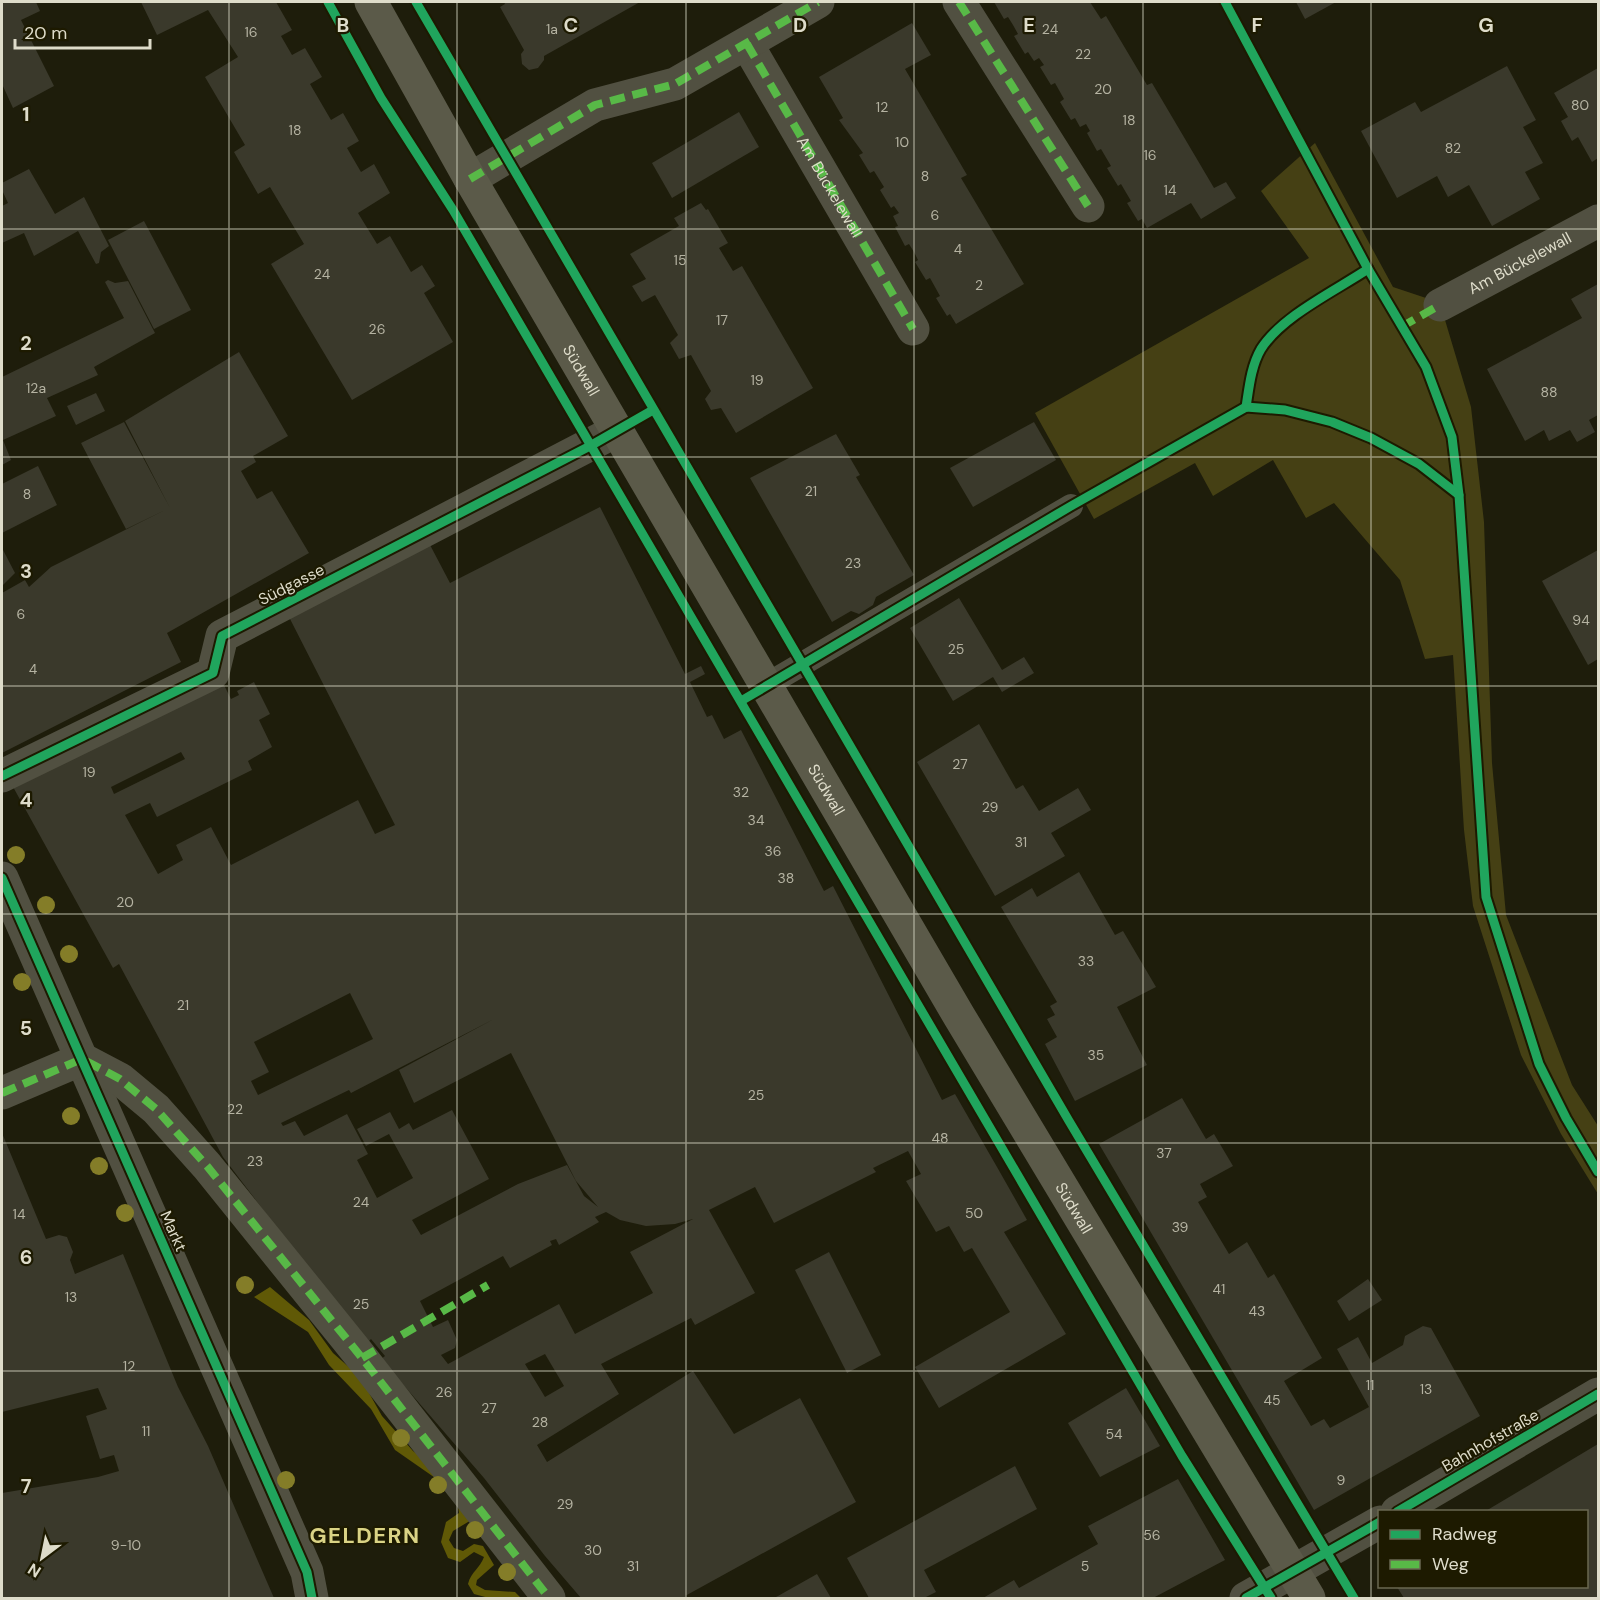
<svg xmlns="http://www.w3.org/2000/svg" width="1600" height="1600" font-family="'DM Sans',sans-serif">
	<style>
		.green { fill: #454014 }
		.water { fill: #605906 }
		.building { fill: #3a392b; fill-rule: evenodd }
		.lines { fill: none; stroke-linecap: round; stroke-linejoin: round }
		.lane { stroke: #515041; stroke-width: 24 }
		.street { stroke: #515041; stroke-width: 33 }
		.secondary { stroke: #5b5a49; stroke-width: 33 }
		.quiet { stroke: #58b947; stroke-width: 8; stroke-dasharray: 15 8; stroke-linecap: butt }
		.cycleway-casing { stroke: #1d1a00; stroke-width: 13 }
		.cycleway { stroke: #20a55d; stroke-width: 9 }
		.tree { fill: #847d28 }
		.grid { fill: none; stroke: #dedcca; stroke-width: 1.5; stroke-opacity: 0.55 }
		.labels { text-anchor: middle; stroke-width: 4.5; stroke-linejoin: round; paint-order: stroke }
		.number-label { font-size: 14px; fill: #b5b3a2 }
		.street-label { font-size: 16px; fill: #dedcca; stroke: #1d1a00 }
		.district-label { font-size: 22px; font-weight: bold; letter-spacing: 1.5px; fill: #dad385; stroke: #1d1a00 }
		.grid-label { font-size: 20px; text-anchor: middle; font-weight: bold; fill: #dedcca; stroke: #1d1a00; stroke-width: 4.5; stroke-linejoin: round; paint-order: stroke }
	</style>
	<rect width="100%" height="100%" fill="#1e1d0b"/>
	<path class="green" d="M1315,143l78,144 36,12 16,21 26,87 13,115 8,241 14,152 66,170 26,41v68l-37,-60 -40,-79 -48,-149 -9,-76 -11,-175 -28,4 -25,-79 -66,-77 -28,15 -33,-58 -60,36 -18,-33 -101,56 -59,-106 274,-155 -48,-67z"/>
	<path class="water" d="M270,1287l39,33 24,33 27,24 22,39 31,35 34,26 26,42 -20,12 -4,9 5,8 9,3 11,-7 9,2 11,19 -17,15 -1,5 9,5 30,2 6,6h-32l-15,-4 -6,-10c3,-12 12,-16 16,-27l-10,-5 -14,10 -12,-4 -7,-16 5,-20 13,-9 -2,-14 -16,-17 -46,-32 -24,-41 -42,-44 -21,-33 -54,-35z"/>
	<g class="building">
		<path d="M2,2h34l4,9 -19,9 33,66 -41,22 -11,-24z"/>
		<path d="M141,2h135l16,28 -11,6 11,19 13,-7 17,29 -12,7 21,36 12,-7 16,28 -12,7 14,24 13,-8 16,29 -32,20 19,31 13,-8 21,36 11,-7 13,21 -11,7 29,49 -101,58 -81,-136 33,-20 -34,-57 -12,7 -24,-42 11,-7 -40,-68 33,-20 -30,-47 -51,25z"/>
		<path d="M504,2h136l-96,54v4l-6,8 -9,2 -7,-6 -1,-10 3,-4 -24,-43 5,-3z"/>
		<path d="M994,2h96l11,17 5,-3 41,69 5,-2 62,105 12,-6 10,16 -35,21 -10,-16 -44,25 -5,-9 -4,2 -11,-18 4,-2 -10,-17 -3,2 -11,-18 4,-2 -10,-17 -4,2 -10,-18 3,-2 -4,-7 -6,3 -5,-9 -4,2 -11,-18 4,-3 -9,-16 -4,2 -11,-18 4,-2 -5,-7 -5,3 -6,-9 -3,2 -11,-18 4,-2 -5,-9 -5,-8 -4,2z"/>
		<path d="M1296,2h40l-31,17z"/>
		<path d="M912,23l19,32 -26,14 62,106 -6,3 63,106 -68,40 -6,-10 -3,2 -11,-18 4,-2 -10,-18 -4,2 -11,-18 3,-2 -4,-8 -5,-8 -4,2 -10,-19 3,-1 -5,-10 6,-3 -5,-7 -3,2 -11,-18 4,-3 -10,-16 -4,2 -11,-18 4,-2 -24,-33 4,-2 -24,-41z"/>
		<path d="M1507,66l29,54 -13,7 20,36 -18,9 15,27 -48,27 -23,-41 -21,12 -11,-21 -40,22 -36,-67 54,-29 6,10z"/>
		<path d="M1598,68v90l-6,4 -14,-25 -6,4 -11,-20 7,-4 -14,-24z"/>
		<path d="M739,112l20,35 -87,51 -20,-35z"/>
		<path d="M29,169l26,45 29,-17 25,49 -8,6 -2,11 -3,1 -18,-33 -44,25 -10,-23 -22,10v-37l6,-3 -6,-13v-7z"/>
		<path d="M701,203l5,7 2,-1 20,34 -9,5 14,23 9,-5 71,122 -77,45 -15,-25 -10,2 -6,-11 6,-8 -20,-36 -12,4 -9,-16 8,-8 -23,-40 -13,7 -10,-16 14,-7 -16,-25 49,-28 -5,-8z"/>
		<path d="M144,221l47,89 -37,19 -46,-89z"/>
		<path d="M108,280l7,3 13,-2 27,52 -61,34 4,8 -51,23 9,18 -53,24 8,20 -9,5v-88l122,-59 -19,-36z"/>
		<path d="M1598,284v131l-9,5 6,12 -18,10 -7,-12 -21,11 -5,-11 -19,11 -38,-72 95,-51 -11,-19z"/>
		<path d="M239,352l49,84 -35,20 3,6 -15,9 16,28 15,-8 37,62 -142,80 14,29 -179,91v-160l23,-13 4,7 22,-20 114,-57 -39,19 -45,-86 43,-21 46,86 -45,-87z"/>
		<path d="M96,393l9,18 -29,14 -9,-19z"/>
		<path d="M1034,422l22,38 -83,47 -23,-39z"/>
		<path d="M836,434l24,41 -4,2 58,98 -38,22 -3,8 -14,9 -8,-3 -19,11 -82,-144z"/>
		<path d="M38,466l19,39 -55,28v-49z"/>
		<path d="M600,507l85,167 16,-8 4,8 -15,8 17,35 5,-2 12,24 17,-9 83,161 9,-5 109,214 13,-6 42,73 30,53 -23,12 62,102 -127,74 -24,-41 95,-55 -38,-64 -8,4 -15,-26 -13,6 -30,-51 15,-7 -13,-23 -35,17 3,4 -102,51 -19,-36 -46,23 46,83 -60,32 -4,-7 -90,46 18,30 -82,51 10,17 146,-91 41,63 66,-36 56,104 -171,94 3,2h-107l-36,-42 -61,-78 -103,-119 4,-3 -14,-17 -3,3 -46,-55 -99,-130 -104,-193 -6,4 -101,-183 209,-106 10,20 8,-4 -2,-4 17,-9 16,32 -11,6 13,27 -24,14 4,9 -95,47 -7,-14 -25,12 33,59 25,-14 -7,-15 35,-18 20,38 127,-65 17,34 20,-9 -107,-210 141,-72 21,40zM181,752l4,7 -71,35 -3,-7zM350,993l23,46 -115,56 -7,-14 18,-9 -15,-30zM494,1019l-95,51 15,33 97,-50 65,128 22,26 -14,-11 -17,-31 -49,19 -97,51 -9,-15 77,-41 -37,-69 -39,20 -4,-7 -10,6 -9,-17 -33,17 9,17 23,-12 24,44 -36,20 -20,-38 11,-6 -21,-40 -43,22 -9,-15 -12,5 -2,-3 68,-33 2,3zM606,1212l14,8 26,6 29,-2 18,-5 -63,33 23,41 -78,41 -16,-30 -111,60 -7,-9 14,-7 2,-8 -9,-20 -15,7 -13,-26 83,-45 7,12 42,-23 -2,-4 6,-2 3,6 40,-23 -4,-5zM545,1354l19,32 -19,11 -20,-33z"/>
		<path d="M2,548l13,25 -13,13z"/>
		<path d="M1598,550v109l-10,6 -46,-84z"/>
		<path d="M959,598l43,72 22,-13 10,16 -32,19 -9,-15 -40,24 -43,-73z"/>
		<path d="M979,724l37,65 7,-4 16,26 39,-23 13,22 -40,23 14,23 -70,40 -78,-134z"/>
		<path d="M1079,872l36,63 8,-4 33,56 -39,20 30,58 -72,36 -30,-57 12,-7 -10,-18 8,-4 -5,-9 7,-4 -56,-95 31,-19 5,9z"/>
		<path d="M1182,1098l24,41 8,-5 19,32 -33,18 7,13 -9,5 31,52 18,-12 21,36 6,-4 48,84 -38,23 27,45 13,-7 6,9 39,-21 -32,-58 21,-12 14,26 31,-18 2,-9 18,-10 8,2 49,88 -166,94 -215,-366z"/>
		<path d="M2,1133l44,106 13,-4 8,2 6,15 -3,8 5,14 48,-20 55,133 30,59 66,152h-272v-105l96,-16 21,-6 -5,-16 -14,4 -14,-43 21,-7 -9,-21 -96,24z"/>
		<path d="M829,1252l52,103 -34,18 -52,-103z"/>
		<path d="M1368,1279l14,21 -33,21 -12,-20z"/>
		<path d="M1126,1388l34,58 -60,31 -32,-54z"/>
		<path d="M1598,1444v154h-194l-7,-11h190l-1,-75h-102z"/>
		<path d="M1015,1466l22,43 -113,61 12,22 -12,6h-55l-22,-40z"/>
		<path d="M1178,1479l47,81 -72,38h-170l31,-18 5,8 79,-44 -10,-18z"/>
		<path d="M817,1574l14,24h-57l4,-2z"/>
	</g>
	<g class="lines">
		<path class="lane" d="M765,686l306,-180"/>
		<g class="street">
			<path d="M959,2l129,204"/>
			<path id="s1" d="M747,44l166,285"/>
			<path d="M470,179l125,-74 80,-21 143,-82"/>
			<path id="s2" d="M1440,305l158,-84"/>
			<path d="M2,776l211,-103 9,-37 394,-205"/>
			<path d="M2,878l305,694 5,26"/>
			<path d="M2,1093l80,-34 38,20 36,30 51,57 155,192 187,240"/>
			<path d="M1397,1512l201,-118"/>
			<path d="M1246,1598l134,-76"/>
		</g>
		<path class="secondary" id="s3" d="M371,2l99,177 489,837 350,582"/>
		<g class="quiet">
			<path d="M959,2l129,204"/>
			<path d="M747,44l166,285"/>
			<path d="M470,179l125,-74 80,-21 143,-82"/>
			<path d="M1401,327l39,-22"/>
			<path d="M2,1093l80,-34 38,20 36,30 51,57 155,192 187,240"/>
			<path d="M362,1358l126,-73"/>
		</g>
		<defs>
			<g id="cycleway">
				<path d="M328,2l53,96 72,112 729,1246 89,142"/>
				<path d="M416,2l653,1119 285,477"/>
				<path d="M1225,2l143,267 58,98 26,70 7,58 27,402 53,167 27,54 32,54"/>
				<path d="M1246,407c3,-19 5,-41 15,-58 21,-33 74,-58 107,-80"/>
				<path d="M741,701l330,-195 175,-99 39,3 47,12 39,16 48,26 40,31"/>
				<path d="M2,776l211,-103 9,-37 368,-190 63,-36"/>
				<path d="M2,878l305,694 5,26"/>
				<path d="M1397,1512l201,-118"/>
				<path d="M1246,1598l134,-76"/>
			</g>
		</defs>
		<use href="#cycleway" class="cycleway-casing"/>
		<use href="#cycleway" class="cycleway"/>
	</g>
	<g class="tree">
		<circle cx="16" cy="855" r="9"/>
		<circle cx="46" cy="905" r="9"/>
		<circle cx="69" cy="954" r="9"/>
		<circle cx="22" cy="982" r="9"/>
		<circle cx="71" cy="1116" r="9"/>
		<circle cx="99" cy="1166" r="9"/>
		<circle cx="125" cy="1213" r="9"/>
		<circle cx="245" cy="1285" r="9"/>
		<circle cx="401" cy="1438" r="9"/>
		<circle cx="286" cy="1480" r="9"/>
		<circle cx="438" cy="1485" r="9"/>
		<circle cx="475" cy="1530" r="9"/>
		<circle cx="507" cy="1572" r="9"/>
	</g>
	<path class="grid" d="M229,2v1596M457,2v1596M686,2v1596M914,2v1596M1143,2v1596M1371,2v1596M2,229h1596M2,457h1596M2,686h1596M2,914h1596M2,1143h1596M2,1371h1596"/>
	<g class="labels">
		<g class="number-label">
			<text x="552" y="34">1a</text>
			<text x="1050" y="34">24</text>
			<text x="251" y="37">16</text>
			<text x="1083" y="59">22</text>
			<text x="1103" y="94">20</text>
			<text x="1580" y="110">80</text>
			<text x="882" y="112">12</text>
			<text x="1129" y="125">18</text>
			<text x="295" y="135">18</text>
			<text x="902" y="147">10</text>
			<text x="1453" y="153">82</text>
			<text x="1150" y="160">16</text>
			<text x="925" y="181">8</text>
			<text x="1170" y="195">14</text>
			<text x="935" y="220">6</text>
			<text x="958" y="254">4</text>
			<text x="680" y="265">15</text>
			<text x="322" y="279">24</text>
			<text x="979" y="290">2</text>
			<text x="722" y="325">17</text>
			<text x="377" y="334">26</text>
			<text x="757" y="385">19</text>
			<text x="36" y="393">12a</text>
			<text x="1549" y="397">88</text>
			<text x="811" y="496">21</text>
			<text x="27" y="499">8</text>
			<text x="853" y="568">23</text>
			<text x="21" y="619">6</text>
			<text x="1581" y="625">94</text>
			<text x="956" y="654">25</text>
			<text x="33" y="674">4</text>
			<text x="960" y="769">27</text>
			<text x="89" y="777">19</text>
			<text x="741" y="797">32</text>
			<text x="990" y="812">29</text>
			<text x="756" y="825">34</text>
			<text x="1021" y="847">31</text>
			<text x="773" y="856">36</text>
			<text x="786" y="883">38</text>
			<text x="125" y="907">20</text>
			<text x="1086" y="966">33</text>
			<text x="183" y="1010">21</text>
			<text x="1096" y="1060">35</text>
			<text x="756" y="1100">25</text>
			<text x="235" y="1114">22</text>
			<text x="940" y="1143">48</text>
			<text x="1164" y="1158">37</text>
			<text x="255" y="1166">23</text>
			<text x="361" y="1207">24</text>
			<text x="974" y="1218">50</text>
			<text x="19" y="1219">14</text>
			<text x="1180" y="1232">39</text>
			<text x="1219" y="1294">41</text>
			<text x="71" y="1302">13</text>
			<text x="361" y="1309">25</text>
			<text x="1257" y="1316">43</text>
			<text x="129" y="1371">12</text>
			<text x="1370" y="1390">11</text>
			<text x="1426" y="1394">13</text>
			<text x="444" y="1397">26</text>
			<text x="1272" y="1405">45</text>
			<text x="489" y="1413">27</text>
			<text x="540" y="1427">28</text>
			<text x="146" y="1436">11</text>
			<text x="1114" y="1439">54</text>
			<text x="1341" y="1485">9</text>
			<text x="565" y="1509">29</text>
			<text x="1152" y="1540">56</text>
			<text x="126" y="1550">9-10</text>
			<text x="593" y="1555">30</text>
			<text x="633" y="1571">31</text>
			<text x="1085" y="1571">5</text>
		</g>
		<g class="street-label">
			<text dy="6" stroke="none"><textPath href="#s1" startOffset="165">Am Bückelewall</textPath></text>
			<text dy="6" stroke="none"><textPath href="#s2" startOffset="90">Am Bückelewall</textPath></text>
			<text dy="6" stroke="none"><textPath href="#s3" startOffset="424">Südwall</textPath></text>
			<text transform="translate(291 584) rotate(-27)" y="6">Südgasse</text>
			<text dy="6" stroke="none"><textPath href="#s3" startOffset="910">Südwall</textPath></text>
			<text dy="6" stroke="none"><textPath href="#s3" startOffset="1396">Südwall</textPath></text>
			<text transform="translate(174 1231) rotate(66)" y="6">Markt</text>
			<text transform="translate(1490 1440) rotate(-30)" y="6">Bahnhofstraße</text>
		</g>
		<g class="district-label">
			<text x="365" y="1543">GELDERN</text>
		</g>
	</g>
	<g class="grid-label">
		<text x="343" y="32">B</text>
		<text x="571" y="32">C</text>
		<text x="800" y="32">D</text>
		<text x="1029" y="32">E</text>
		<text x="1257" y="32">F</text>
		<text x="1486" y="32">G</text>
		<text x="26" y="121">1</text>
		<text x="26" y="350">2</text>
		<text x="26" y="578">3</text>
		<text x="26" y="807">4</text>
		<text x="26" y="1035">5</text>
		<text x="26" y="1264">6</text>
		<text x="26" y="1493">7</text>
	</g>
	<rect width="1600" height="1600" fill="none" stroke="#dedcca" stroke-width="6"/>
	<rect x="1378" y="1510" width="210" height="78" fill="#1d1a00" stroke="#6a6851" stroke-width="1.5"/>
	<rect x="1390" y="1530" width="30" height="9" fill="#20a55d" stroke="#6a6851" stroke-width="1.5"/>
	<text x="1432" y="1540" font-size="18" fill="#dedcca">Radweg</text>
	<rect x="1390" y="1560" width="30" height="9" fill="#58b947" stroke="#6a6851" stroke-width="1.5"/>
	<text x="1432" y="1570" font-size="18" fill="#dedcca">Weg</text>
	<g transform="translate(42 1558) rotate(212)" stroke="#1d1a00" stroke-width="4.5" paint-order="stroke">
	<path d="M0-4.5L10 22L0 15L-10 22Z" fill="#dedcca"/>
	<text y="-9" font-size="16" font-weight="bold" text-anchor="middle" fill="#dedcca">N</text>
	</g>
	<path d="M15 39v9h135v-9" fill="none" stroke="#dedcca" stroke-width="3"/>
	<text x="24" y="39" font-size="18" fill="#dedcca" stroke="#1d1a00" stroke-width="4.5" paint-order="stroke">20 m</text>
</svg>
